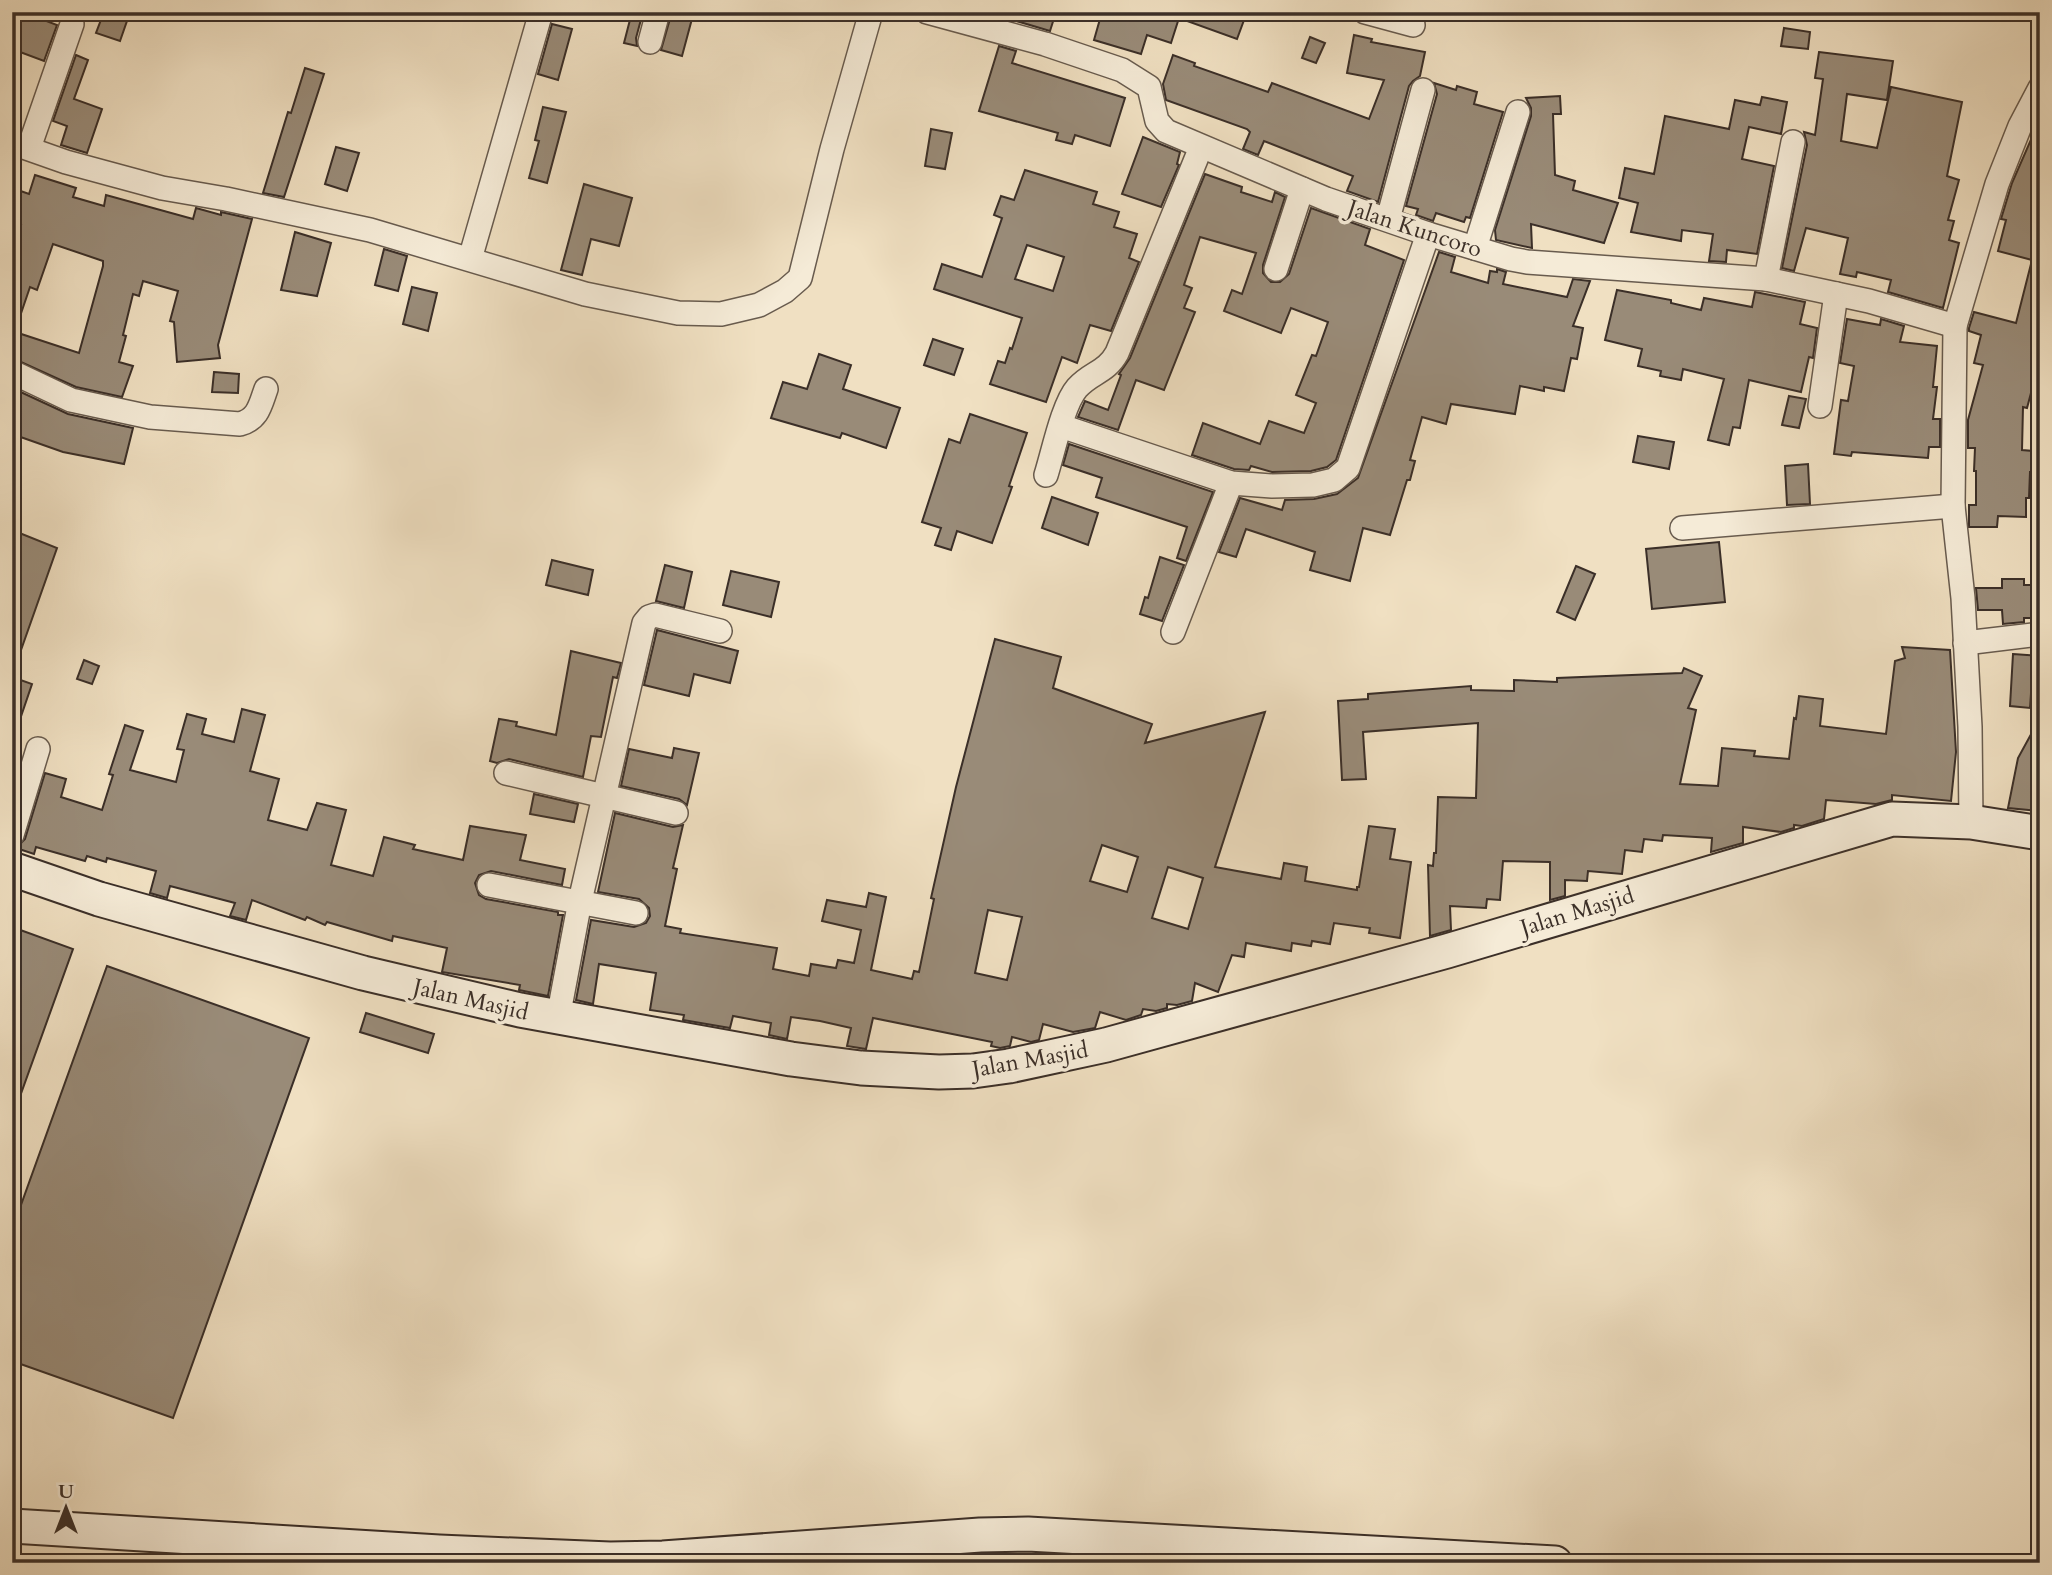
<svg xmlns="http://www.w3.org/2000/svg" width="2052" height="1575" font-family="Cardo,serif">
	<style>
		.building { fill: #998b78; stroke: #3b2f28; stroke-width: 2; fill-rule: evenodd }
		.lines { fill: none; stroke-linecap: round; stroke-linejoin: round }
		.street-casing { stroke: #685b4e; stroke-width: 26 }
		.secondary-casing { stroke: #3b2f28; stroke-width: 37 }
		.street { stroke: #f5ebd7; stroke-width: 23 }
		.secondary { stroke: #f5ebd7; stroke-width: 33 }
		.labels { text-anchor: middle; stroke-width: 7; stroke-linejoin: round; paint-order: stroke }
		.street-label { font-size: 23px; fill: #3b2f28; stroke: #f5ebd7 }
	</style>
	<rect width="100%" height="100%" fill="#f0e0c2"/>
	<filter id="stains"><feTurbulence type="fractalNoise" baseFrequency=".00286" numOctaves="4"/><feColorMatrix values="0 0 0 0 .2 0 0 0 0 .09 0 0 0 0 .02 0 0 0 .5 -.17"/></filter>
	<radialGradient id="worn" r=".72"><stop offset=".6" stop-color="#630" stop-opacity="0"/><stop offset="1" stop-color="#630" stop-opacity=".3"/></radialGradient>
	<g class="building">
		<path d="M12,12h32l-3,7 16,6 -13,36 -32,-12z"/>
		<path d="M104,12h7l17,6 -8,23 -24,-8z"/>
		<path d="M632,12h11l-7,26 1,8 -13,-3z"/>
		<path d="M672,12l21,3 -11,41 -21,-6z"/>
		<path d="M986,12h70l-6,19z"/>
		<path d="M1102,12h145l-10,27 -58,-21 -8,25 -24,-8 -6,19 -47,-14z"/>
		<path d="M552,24l20,5 -14,51 -20,-6z"/>
		<path d="M1784,28l26,4 -2,17 -27,-3z"/>
		<path d="M1354,35l18,4 -1,3 54,10 -5,24 -7,5 -4,5 -31,116 -31,-11 6,-15 -89,-35 -6,14 -15,-6 7,-17 -3,-3 -81,-29 -3,-16 10,-29 22,8 -1,3 74,26 4,-9 97,36 15,-39 -37,-7z"/>
		<path d="M1310,37l15,6 -9,20 -14,-5z"/>
		<path d="M999,46l17,5 -4,12 113,35 -15,48 -35,-11 -3,9 -16,-4 2,-7 -79,-22z"/>
		<path d="M1819,52l74,9 -6,39 -40,-6 -6,47 36,7 14,-61 71,15 -15,74 12,4 -11,40 6,1 -5,19 10,3 -16,65 -55,-16 3,-12 -34,-8 -1,5 -16,-3 8,-36 -42,-10 -12,43 -12,-3 25,-123 -3,-13 11,3 8,-56 -8,-1z"/>
		<path d="M76,55l12,5 -14,39 28,10 -15,44 -26,-8 6,-19 -14,-5z"/>
		<path d="M305,68l19,6 -40,123 -21,-4 25,-81 3,1z"/>
		<path d="M1434,83l22,7 1,-4 20,6 -3,12 29,8 -33,106 -4,-1 -2,5 -28,-9 -3,8 -17,-6 2,-6 -12,-3 31,-112z"/>
		<path d="M1560,96l1,18h-8l2,61 20,6 -2,9 45,13 -14,40 -73,-19 1,24 -36,-8 -1,-10 36,-114v-8l-5,-10z"/>
		<path d="M1762,97l25,5 -6,32 -32,-7 -7,32 32,7 -17,88 -30,-4 -1,12 -17,-1 4,-27 -31,-4 -1,11 -50,-9 7,-29 -19,-5 6,-30 29,6 11,-58 64,13 6,-29 25,5z"/>
		<path d="M543,107l23,5 -19,71 -18,-5 10,-37 -4,-1z"/>
		<path d="M2040,119v260l-5,-1 -8,30 -4,-1 -1,43 11,1v21h-3l-1,26h-3v19l-28,-1 -1,11h-28v-22h7v-34h-2l1,-23h-7v-28l15,-55 -9,-2 7,-28 -12,-4v-3l5,-16 42,11 16,-63 -34,-9 8,-31 -5,-1 11,-36z"/>
		<path d="M931,129l21,4 -7,36 -20,-3z"/>
		<path d="M1143,137l37,15 -3,12 2,1 -18,42 -39,-13z"/>
		<path d="M336,147l23,6 -12,38 -22,-7z"/>
		<path d="M1025,170l72,22 -4,12 26,8 -5,15 23,7 -8,24 10,4 -28,69 -21,-6 -13,38 -15,-6 -16,45 -56,-18 8,-23 7,2 5,-15 2,1 10,-31 -88,-29 8,-25 40,13 20,-59 -8,-3 7,-19 13,4zM1027,245l37,12 -11,34 -38,-12z"/>
		<path d="M1205,174l37,13 -1,5 31,10 3,-10 10,5 -22,68v8l8,9h9l9,-8 22,-66 59,21 -5,16 39,15 -68,200 -9,7 -16,4 -39,1 -21,-6 -2,4 -15,-1 -42,-14 11,-32 57,21 9,-23 35,12 12,-30 -20,-8 16,-40 4,1 12,-34 -37,-14 -10,25 -57,-22 8,-21 10,4 14,-41 -56,-16 -16,48 8,3 -8,20 11,4 -31,78 -28,-10 -18,50 -40,-13 7,-16 23,9 13,-35 -2,-1 11,-16z"/>
		<path d="M35,175l41,13 -3,9 31,9 2,-11 87,24 3,-11 25,7v-3l31,7 -34,126 2,13 -43,4 -3,-40 -4,-1 8,-30 -35,-10 -4,15 -6,-2 -10,41 3,1 -7,26 14,4 -11,31 -46,-10 -64,-29v-27l67,22 24,-87v-5l-50,-17 -16,46 -7,-3 -15,44 -3,-1v-80l9,-25 -9,-3v-34l17,6z"/>
		<path d="M584,184l48,14 -13,48 -28,-7 -9,36 -21,-5z"/>
		<path d="M295,232l36,11 -14,53 -36,-6z"/>
		<path d="M384,249l23,7 -9,35 -23,-6z"/>
		<path d="M1439,252l16,5 -4,15 37,11 2,-12 7,1v-3l9,3 -3,12 64,13 6,-18 17,2 -17,45 10,2 -6,31 -6,-1 -7,33 -20,-4v4l-24,-5 -5,28 -64,-10 -5,20 -24,-7 -12,43 5,1 -5,19h-3l-17,55 -27,-7 -13,53 -40,-11 5,-18 -69,-23 -10,28 -17,-5 21,-54 42,12 3,-10 29,-1 23,-5 21,-16z"/>
		<path d="M412,287l25,6 -9,38 -25,-7z"/>
		<path d="M1617,290l54,10v3l30,7 3,-12 48,9 3,-15 50,10 -5,22 17,4 -4,30 -4,-1 -8,35 -52,-12 -9,48 -7,-1 -4,18 -21,-5 16,-61 -41,-10 -2,11 -21,-4 1,-5 -23,-5 4,-17 -37,-9z"/>
		<path d="M1847,319l33,6 1,-6 23,7 -4,16 37,4 -4,41h4l-4,32h7v28h-11l-1,11 -76,-6 -1,4 -17,-2 7,-54 7,1 6,-35 -14,-3z"/>
		<path d="M933,339l30,10 -9,26 -30,-10z"/>
		<path d="M819,354l32,11 -8,24 57,19 -14,40 -44,-15 -2,5 -69,-20 12,-36 24,7z"/>
		<path d="M214,372l25,2 -1,19 -26,-1z"/>
		<path d="M12,388l56,26 65,14 -9,36 -61,-12 -51,-18z"/>
		<path d="M1789,396l17,3 -7,29 -17,-3z"/>
		<path d="M970,414l57,19 -18,53 3,1 -20,56 -35,-12 -6,19 -16,-5 6,-17 -19,-6 27,-83 11,4z"/>
		<path d="M1638,436l36,6 -5,27 -36,-7z"/>
		<path d="M1069,444l144,48 -27,69 -9,-3 10,-31 -91,-30 6,-19 -39,-13z"/>
		<path d="M1808,464l2,40 -23,1 -2,-39z"/>
		<path d="M1052,497l46,16 -10,32 -46,-17z"/>
		<path d="M12,530l45,18 -42,119 -3,-1z"/>
		<path d="M1719,542l6,60 -73,7 -6,-60z"/>
		<path d="M1160,557l24,8 -22,56 -22,-7 5,-17 3,1z"/>
		<path d="M552,560l41,10 -5,25 -42,-10z"/>
		<path d="M665,565l27,7 -8,36 -28,-7z"/>
		<path d="M1576,566l19,8 -20,46 -18,-8z"/>
		<path d="M731,571l48,11 -8,35 -48,-12z"/>
		<path d="M2002,579h22v6h16v33h-16v4l-21,2 -1,-14h-24l-2,-22h26z"/>
		<path d="M657,630l81,21 -8,32 -36,-9 -5,22 -45,-11z"/>
		<path d="M995,639l66,18 -8,31 99,36 -7,19 120,-31 -50,155 66,12 3,-16 23,4 -2,14 52,9v-3h2l10,-61 26,3 -5,30 21,3 -11,76 -31,-5 1,-5 -36,-5 -4,21 -18,-3 -1,5 -19,-3 -1,8 -45,-8 -2,14 -12,-2 -14,37 -23,-9 -3,18 -15,4 -10,-1v4l-11,3 -13,-2 -2,6 -15,5 -26,-8 -5,16 -22,4 -30,-8 -4,16 -8,2 -19,-5 -2,9 -10,2 -9,-2 1,-4 -119,-24 -7,31 -19,-3 4,-18 -31,-7 -29,-4 -4,22 -18,-4 2,-12 -38,-7 -3,12 -47,-8 1,-5 -34,-5 6,-37 -57,-9 -6,40 -17,-4 15,-80 43,7 12,-4 4,-7 -1,-8 -10,-9 -41,-7 17,-79 58,14 10,-2 -10,43 4,1 -12,57 16,3 -1,4 97,15 -4,21 36,7 2,-12 25,4 2,-8 16,3 7,-33 -39,-9 5,-21 39,7 3,-14 17,4 -15,73 41,9 2,-8 5,1 15,-73 -3,-1 25,-111zM1102,845l36,12 -11,35 -37,-11zM1168,867l35,11 -15,51 -36,-11zM988,910l34,7 -15,63 -32,-7z"/>
		<path d="M1902,647l48,3 6,102 -5,49 -59,-6v5l-16,4 -50,-4 -2,19 -22,7 -8,-1v3l-13,4 -38,-5v16l-32,9 1,-14 -49,-3 -1,6 -18,-2 -2,13 -17,-2 -3,24 -34,-3 -1,10 -22,-1v16l-15,4v-38l-47,-1 -3,39 -13,-1 -1,9 -36,-2 1,24 -21,6 -2,-71 5,1 1,-13h2l2,-56 38,1 2,-75 -115,9 3,47 -24,1 -4,-79 30,-2v-5l103,-8v4l43,1v-11l43,2v-4l125,-5 2,-5 18,8 -14,32 8,2 -16,74 38,2 4,-38 33,3 -1,5 35,3 5,-41 2,1 3,-23 24,3 -3,27 66,8 9,-73 10,-3z"/>
		<path d="M571,651l50,12 -4,15 -4,-1 -12,60 -10,-1 -8,41 -74,-18 -12,4 -7,-2 9,-42 18,3 -1,4 40,9z"/>
		<path d="M2013,654l27,2v38l-9,-1 -1,15 -20,-2z"/>
		<path d="M84,660l15,6 -7,18 -15,-5z"/>
		<path d="M12,677l20,7 -17,50h-3z"/>
		<path d="M242,709l23,6 -15,56 29,8 -11,41 39,10 10,-27 29,7 -15,55 42,11 11,-39 31,8 -2,4 50,11 7,-34 56,9 -6,25 45,9 -3,16 -71,-14 -12,4 -4,8 4,12 7,4 72,13v3h5l-15,81 -29,-6 1,-5 -78,-13 5,-24 -54,-12 -1,5 -65,-19 -2,3 -18,-8 -2,3 -53,-20 -6,20 -16,-4 5,-13 -65,-17 -3,12 -17,-5 6,-22 -49,-13 -1,4 -19,-6 -2,5 -49,-14 -2,7 -18,-6 9,-9 20,-66 21,6 -5,18 41,13 11,-35 -4,-1 16,-49 18,6 -13,39 46,12 8,-32 -7,-1 10,-35 19,5 -4,15 32,8z"/>
		<path d="M2040,718v93l-32,-3 10,-50z"/>
		<path d="M674,748l25,5 -12,52 -8,-6 -58,-13 8,-37 43,9z"/>
		<path d="M534,794l44,10 -4,18 -44,-8z"/>
		<path d="M12,927l61,22 -59,164 -2,-1z"/>
		<path d="M107,966l202,72 -136,380 -161,-57v-131z"/>
		<path d="M366,1013l68,21 -6,19 -68,-21z"/>
	</g>
	<g class="lines">
		<defs>
			<g id="street">
				<path d="M927,12l118,32 77,26 27,17 8,34 9,10 160,68 102,35 83,25 16,3 239,17 103,22 86,25"/>
				<path d="M1365,12l48,13"/>
				<path d="M650,42l8,-30"/>
				<path d="M12,143l54,19 96,26 64,11 144,31 215,64 93,19 43,1 38,-9 26,-14 15,-13 32,-129 39,-137"/>
				<path d="M29,148l43,-124"/>
				<path d="M1388,219l35,-129"/>
				<path d="M1475,248l43,-136"/>
				<path d="M470,259l71,-247"/>
				<path d="M1276,269l26,-80"/>
				<path d="M1766,279l27,-137"/>
				<path d="M12,372l59,28 79,17 90,7c18,-5 20,-18 26,-35"/>
				<path d="M1820,406l16,-112"/>
				<path d="M1061,426l170,57 41,3 41,-1 21,-5 14,-12 80,-234"/>
				<path d="M1046,475c7,-22 17,-71 31,-87 14,-16 29,-15 40,-35l84,-206"/>
				<path d="M1682,528l271,-22"/>
				<path d="M1173,632l58,-149"/>
				<path d="M1965,643l75,-9"/>
				<path d="M506,773l170,40"/>
				<path d="M1971,822l-1,-95 -7,-129 -10,-92 2,-180 42,-142 23,-58 20,-38"/>
				<path d="M12,835l26,-86"/>
				<path d="M489,885l147,28"/>
				<path d="M558,1018l22,-117 64,-278 5,-6 6,-2 65,16"/>
			</g>
			<g id="secondary">
				<path d="M12,869l87,30 264,74 157,37 271,49 70,9 78,4 34,-1 36,-5 97,-21 341,-94 445,-132 79,3 69,11"/>
				<path d="M12,1526l427,26 171,7 53,-1 317,-23 48,-1 527,29"/>
			</g>
		</defs>
		<use href="#street" class="street-casing"/>
		<use href="#secondary" class="secondary-casing"/>
		<use href="#street" class="street"/>
		<use href="#secondary" class="secondary"/>
	</g>
	<g class="labels">
		<g class="street-label">
			<text transform="translate(1415 228) rotate(18)" y="8">Jalan Kuncoro</text>
			<text transform="translate(1577 911) rotate(-17)" y="8">Jalan Masjid</text>
			<text transform="translate(471 999) rotate(13)" y="8">Jalan Masjid</text>
			<text transform="translate(1030 1059) rotate(-10)" y="8">Jalan Masjid</text>
		</g>
	</g>
	<rect width="2052" height="1575" fill="none" stroke="#f0e0c2" stroke-width="42"/>
	<rect x="14" y="14" width="2024" height="1547" fill="none" stroke="#3b2f28" stroke-width="3.5"/>
	<rect x="21" y="21" width="2010" height="1533" fill="none" stroke="#3b2f28" stroke-width="2"/>
	<g transform="translate(66 1508)" stroke="#f5ebd7" stroke-width="5" paint-order="stroke">
	<path d="M0-5L12 26L0 18L-12 26Z" fill="#3b2f28"/>
	<text y="-10" font-size="19" font-weight="bold" text-anchor="middle" fill="#3b2f28">U</text>
	</g>
	<rect width="100%" height="100%" filter="url(#stains)"/>
	<rect width="100%" height="100%" fill="url(#worn)"/>
</svg>
